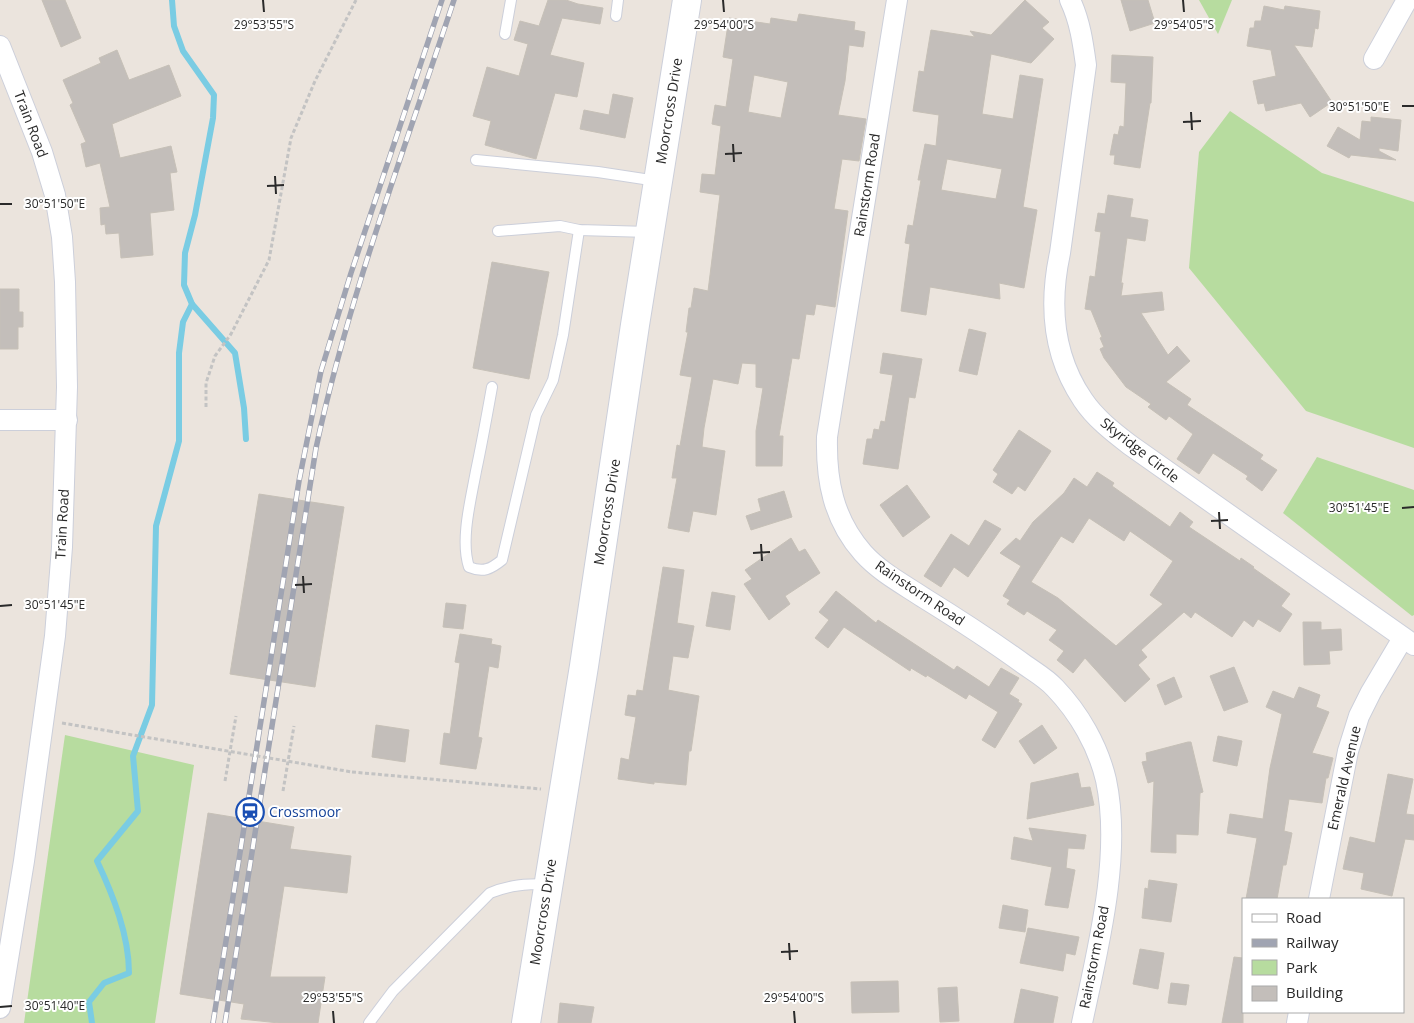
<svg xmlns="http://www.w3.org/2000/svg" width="1414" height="1023" font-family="'Open Sans',sans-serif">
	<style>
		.green { fill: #b7dc9f }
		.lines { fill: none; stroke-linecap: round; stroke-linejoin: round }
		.stream { stroke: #7acce3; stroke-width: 6 }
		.building { fill: #c3beba; stroke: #c6c0b7; fill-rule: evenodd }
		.lane-casing { stroke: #cccfda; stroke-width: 12 }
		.street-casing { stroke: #cccfda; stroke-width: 22 }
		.secondary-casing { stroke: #cccfda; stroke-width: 30 }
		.path { stroke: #c3c3c3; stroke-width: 3; stroke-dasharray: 4 2.5; stroke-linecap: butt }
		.lane { stroke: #fff; stroke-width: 10 }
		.street { stroke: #fff; stroke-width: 20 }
		.secondary { stroke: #fff; stroke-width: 28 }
		.rail-casing { stroke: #a0a4b2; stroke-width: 5.5 }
		.rail { stroke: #fff; stroke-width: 4; stroke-dasharray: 11; stroke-linecap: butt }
		.path-bridge { stroke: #c3c3c3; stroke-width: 3; stroke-dasharray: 4 2.5; stroke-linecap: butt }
		.ticks { fill: none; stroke: #2a2a2a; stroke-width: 2 }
		.labels { text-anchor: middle; stroke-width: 4; stroke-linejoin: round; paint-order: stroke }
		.street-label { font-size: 14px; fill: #2a2a2a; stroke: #fff }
		.transit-label { font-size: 14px; fill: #164399; stroke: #fff; text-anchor: start }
		.ticks-label { font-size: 12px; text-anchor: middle; fill: #2a2a2a; stroke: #fff; stroke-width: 4; stroke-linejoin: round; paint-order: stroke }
	</style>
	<rect width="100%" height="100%" fill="#ebe4dd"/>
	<g class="green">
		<path d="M1199,0h33l-14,34z"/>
		<path d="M1230,111l92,62 92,29v246l-108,-37 -117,-143 10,-116z"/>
		<path d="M1317,457l97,33v125l-2,1 -129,-103z"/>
		<path d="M65,735l129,30 -39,258h-131z"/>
	</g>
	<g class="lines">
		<g class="stream">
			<path d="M192,304l43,49 9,55 2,31"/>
			<path d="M92,1023l-3,-21 15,-19 25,-10c0,-38 -16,-78 -32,-112l41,-50 -5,-55 19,-51 4,-179 23,-85v-88l4,-31 9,-18 -8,-19 1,-32 10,-38 18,-97 1,-23 -31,-44 -9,-25 -2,-26"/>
		</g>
	</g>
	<g class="building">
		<path d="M42,0h23l16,38 -20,9z"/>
		<path d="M548,0h18l12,4 25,4 -3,16 -38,-6 -12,37 34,8 -7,34 -22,-4 -19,66 -51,-14 6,-24 -18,-5 14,-49 32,9 9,-32 -14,-4 6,-19 19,5z"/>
		<path d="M1025,0l24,22 -7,6 12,11 -23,24 -40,-9 -9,60 31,5 7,-44 23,4 -20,128 14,3 -13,78 -25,-5 1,16 -70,-12 -4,28 -25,-4 9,-67 -5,-1 3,-18 5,1 8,-46h-3l7,-36 11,2 3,-31 -26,-4 6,-40 5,1 7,-42 44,7 -5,-6 21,4zM947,159l55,10 -6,30 -55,-9z"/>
		<path d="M1121,0h27l7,23 -25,8z"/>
		<path d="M1264,6l20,4 1,-4 35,5 -2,18 -3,-1 -3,19 -18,-2 38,57 -22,15 -9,-14 -35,8 -2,-8 -6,1 -5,-23 23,-5 -5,-26 -24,-4 3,-18h4l1,-7h6z"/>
		<path d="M799,14l56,8 -1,8 11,2 -2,15 -14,-2 -4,36 -7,34 28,4 -7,42 -17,-2 -8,50 14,2 -13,96 -19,-3 -2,11 -8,-1 -7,45 -7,-1 -13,78h4l-1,30h-26v-35l7,-43 -7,-1v-23l-14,-1 -4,21 -25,-5 -9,49 -2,19 23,4 -9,64 -23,-4 -4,21 -21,-4 9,-50h-5l5,-33 3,1 12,-69 -12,-2 8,-43h-2l3,-24h2l3,-20 14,3 12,-96 -20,-3 2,-18 13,1 6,-49 -9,-2 3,-19 11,2 7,-48 -10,-2 6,-39 41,6 1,-6 26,4zM754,75l34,7 -7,36 -33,-6z"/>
		<path d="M117,50l12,30 40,-15 12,31 -69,28 8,34 51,-12 6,26 -7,1 4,37 -24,3 3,42 -32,3 -2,-25 -13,1 -1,-10 -4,1 -1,-17 10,-1 -10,-44 -14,4 -5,-23 5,-2 -16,-37 3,-2 -10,-23 38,-17 -2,-5z"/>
		<path d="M1112,55l41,2 -2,46h-1l-10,65 -26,-4 1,-9h-5l4,-21 4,1 2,-9 4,1 2,-44 -15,-1z"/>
		<path d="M613,94l20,4 -8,40 -45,-9 4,-19 25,5z"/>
		<path d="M1371,117l30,3 -3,31 -19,-3v3l17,9 -45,-5 -2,3 -22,-12 11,-19 22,13 2,-19 9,1z"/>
		<path d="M1108,195l25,4 -3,18 18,3 -3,21 -18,-3 -6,45h2l-2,13 41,-4 2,18 -23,3 27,42 9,-9 13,15 -24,21 25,17 -4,6 76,50 -3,4 17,11 -15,21 -16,-12 2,-3 -35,-23 -14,21 -22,-15 16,-25 -24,-18 -3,4 -18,-13 3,-3 -25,-17 -22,-29 -4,-9 4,-2 -4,-9 2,-1 -11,-27 -6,-1 5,-33 5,1 6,-45 -6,-1 3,-18 7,1z"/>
		<path d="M492,262l57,10 -20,107 -56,-11z"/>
		<path d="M0,289h19v23h4v15h-5v22h-18z"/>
		<path d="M969,329l17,4 -9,42 -18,-4z"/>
		<path d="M883,353l39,6 -7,39 -6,-1 -11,72 -35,-5 4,-25h5l2,-10 5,1 2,-9 4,1 8,-47 -13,-2z"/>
		<path d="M1019,430l32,21 -26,40 -7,-5 -6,8 -19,-12 5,-8 -5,-4z"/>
		<path d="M1097,472l17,11 -2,3 58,41 10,-15 13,10 -4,5 51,34 1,-3 13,9 -1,1 37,26 -9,12 11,8 -12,18 -22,-13 -5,8 -9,-7 -12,17 -37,-25 -4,6 -7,-6 -43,38 6,7 -9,8 12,14 -25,23 -40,-44 -12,15 -16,-13 7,-9 -15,-11 8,-10 -30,-19 -3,4 -17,-11 3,-4 -7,-4 18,-30 -21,-13 16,-15 4,3 13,-19 31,-29 10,-15 13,9zM1089,518l35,23 6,-10 43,30 -23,34 13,9 -47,42 -58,-48 -27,-16 30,-46 12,7z"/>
		<path d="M907,485l23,32 -27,20 -23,-32z"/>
		<path d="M784,491l8,26 -41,13 -5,-14 15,-5 -3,-12z"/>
		<path d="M259,494l85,13 -29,180 -85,-13z"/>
		<path d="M985,520l16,9 -33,48 -14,-10 -13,20 -17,-11 27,-42 18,12z"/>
		<path d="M791,538l8,14 6,-3 15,24 -35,23 5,8 -21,16 -25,-36 8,-5 -7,-9z"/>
		<path d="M663,567l21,3 -7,53 17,3 -6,32 -15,-2 -5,34 31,6 -8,55h-2l-3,34 -32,-3v2l-36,-5 3,-21 8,2 7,-43 -11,-2 3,-20 8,1 1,-6 6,1z"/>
		<path d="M836,591l40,32 2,-3 76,50 3,-4 32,21 12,-19 18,10 -10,16 10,6 -1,2 4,2 -27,44 -13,-8 16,-28 -29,-18 -3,5 -39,-24 -1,2 -15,-9 -1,3 -66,-44 -16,21 -13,-10 14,-18 -10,-8z"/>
		<path d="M712,592l23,4 -5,34 -24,-4z"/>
		<path d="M446,603l20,2 -3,24 -20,-2z"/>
		<path d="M1303,622h18v8l20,-1 1,21 -13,1 1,13 -26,1z"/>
		<path d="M460,634l32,5 -1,5 10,2 -3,22 -9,-2 -11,71 4,1 -6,31 -36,-5 4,-31 6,1 10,-71 -5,-1z"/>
		<path d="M1234,667l14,35 -24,9 -14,-35z"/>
		<path d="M1174,677l8,20 -17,8 -8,-20z"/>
		<path d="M1299,687l21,8 -4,12 13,5 -17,41 21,5 -5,20h-2l-4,25 -33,-4 -5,32 8,2 -6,32h-3l-6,34h-31l11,-61 -30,-5 3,-19 33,5 7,-51 12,-54 -16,-7 7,-16 21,8z"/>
		<path d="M376,725l33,5 -4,32 -33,-5z"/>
		<path d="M1042,725l15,23 -23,16 -15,-23z"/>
		<path d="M1218,736l24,5 -5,25 -24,-5z"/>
		<path d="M1188,742h3l12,50 -3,1 -2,42 -22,-1v19l-25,-1 3,-71 -6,2 -6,-21 5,-1 -1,-8z"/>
		<path d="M1078,773l3,15 9,-1 4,18 -67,14 4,-36z"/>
		<path d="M1388,774l25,5 -7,35 8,1v25l-9,-1 -13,57 -31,-7 3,-16 -21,-4 7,-32 25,6z"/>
		<path d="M208,813l86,14 -4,22 61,7 -4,37 -63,-7 -14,91h55l-7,46h-39l-38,-4 3,-15 -64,-10z"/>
		<path d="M1029,828l57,7 -2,14 -16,-1 -2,20 9,2 -7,38 -23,-3 7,-38 -41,-8 3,-22 19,4z"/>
		<path d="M1149,880l28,4 -6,38 -29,-4 3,-30 3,1z"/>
		<path d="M1003,905l25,5 -3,22 -26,-4z"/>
		<path d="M1028,928l51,9 -4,18 -9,-2 -3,18 -43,-8z"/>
		<path d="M1140,949l24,4 -6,36 -25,-5z"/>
		<path d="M1234,957l9,1v65h-21z"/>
		<path d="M898,981l1,31 -47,1 -1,-31z"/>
		<path d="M1171,983l18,2 -3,20 -18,-2z"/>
		<path d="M957,987l2,34 -19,1 -2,-34z"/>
		<path d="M1021,989l37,8 -5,26h-39z"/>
		<path d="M560,1003l34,4 -3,16h-33z"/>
	</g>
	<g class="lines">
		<defs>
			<g id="lane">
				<path d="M616,16l2,-16"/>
				<path d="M505,34l6,-34"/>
				<path d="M476,160l122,12 59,9"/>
				<path d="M498,231l62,-5 19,4 70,2"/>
				<path d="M492,387c-5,28 -10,56 -16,84 -5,28 -16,69 -7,96 14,6 22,2 33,-7l34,-145 17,-35 10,-45 16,-105"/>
				<path d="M369,1023l24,-32 97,-98c19,-8 36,-9 57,-9"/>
			</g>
			<g id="street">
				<path d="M897,0l-70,437c-1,43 6,82 36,116 17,19 40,31 61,45 34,21 68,43 101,67 10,7 22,14 30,23 24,25 43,58 51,92 16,75 -8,168 -24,243"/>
				<path d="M1070,0c10,21 13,43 16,65l-26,188c-11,51 -7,103 23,147 12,18 30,32 47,45l284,200"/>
				<path d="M0,46l42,106 13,43 7,42 3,45 2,105 -5,160 -7,89 -31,225 -24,147"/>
				<path d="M1374,59l33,-59"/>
				<path d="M0,420h67"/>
				<path d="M1319,899l29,-148 11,-35 12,-24 32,-54"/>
				<path d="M1297,1023l2,-11"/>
			</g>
			<path id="secondary" d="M526,1023l58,-357 51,-341 52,-325"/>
		</defs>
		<use href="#lane" class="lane-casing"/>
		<use href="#street" class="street-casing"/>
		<use href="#secondary" class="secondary-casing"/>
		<g class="path">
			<path d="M206,407v-24l9,-27 16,-22 38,-74 22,-122 24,-57 41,-81"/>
			<path d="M62,723l47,8"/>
			<path d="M352,772l189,17"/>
			<path d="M225,781l11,-65"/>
			<path d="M283,791l11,-65"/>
		</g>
		<use href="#lane" class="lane"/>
		<use href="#street" class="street"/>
		<use href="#secondary" class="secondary"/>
		<defs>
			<g id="rail">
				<path d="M213,1023l86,-542 22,-110 30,-98 91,-273"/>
				<path d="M225,1023l91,-575c33,-153 89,-300 138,-448"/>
			</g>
		</defs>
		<use href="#rail" class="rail-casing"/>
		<use href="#rail" class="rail"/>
		<path class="path-bridge" d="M109,731l243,41"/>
	</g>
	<path class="ticks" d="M263,0l1,12M723,0l1,12M1183,0l1,12M1402,106h12M1191,112l1,18M1183,122l18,-1M733,144l1,18M725,154l17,-1M275,176l1,18M267,186l17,-1M0,204h12M1402,508l12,-1M1219,512l1,17M1211,521l17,-1M761,544l1,17M753,553l17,-1M303,576l1,17M295,585l17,-1M0,606l12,-1M789,943l1,17M781,952l17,-1M0,1007l12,-1M333,1011l1,12M794,1011l1,12"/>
	<defs>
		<symbol id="station-ring" viewBox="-11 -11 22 22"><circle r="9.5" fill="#fff" stroke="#1a4fb4" stroke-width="1.5"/><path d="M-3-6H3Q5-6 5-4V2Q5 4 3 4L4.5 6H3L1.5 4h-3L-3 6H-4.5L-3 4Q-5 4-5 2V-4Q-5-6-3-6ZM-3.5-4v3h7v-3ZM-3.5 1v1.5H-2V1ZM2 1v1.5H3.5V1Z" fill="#1a4fb4"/></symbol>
	</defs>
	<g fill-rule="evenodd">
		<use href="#station-ring" x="234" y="796" width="32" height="32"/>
	</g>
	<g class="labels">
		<g class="street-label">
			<text transform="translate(669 111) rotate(-81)" y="5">Moorcross Drive</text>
			<text transform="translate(31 124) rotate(69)" y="5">Train Road</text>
			<text transform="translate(867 185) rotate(-81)" y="5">Rainstorm Road</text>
			<text transform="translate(1140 450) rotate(38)" y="5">Skyridge Circle</text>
			<text transform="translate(607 512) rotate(-81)" y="5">Moorcross Drive</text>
			<text transform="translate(62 524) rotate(-87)" y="5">Train Road</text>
			<text transform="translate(920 593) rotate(34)" y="5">Rainstorm Road</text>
			<text transform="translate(1344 778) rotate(-77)" y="5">Emerald Avenue</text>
			<text transform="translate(543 912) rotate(-81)" y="5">Moorcross Drive</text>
			<text transform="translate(1094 957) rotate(-79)" y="5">Rainstorm Road</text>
		</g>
		<g class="transit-label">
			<text x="269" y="817">Crossmoor</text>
		</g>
	</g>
	<g class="ticks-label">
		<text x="264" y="29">29°53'55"S</text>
		<text x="724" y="29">29°54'00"S</text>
		<text x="1184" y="29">29°54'05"S</text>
		<text x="1359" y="111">30°51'50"E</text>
		<text x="55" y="208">30°51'50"E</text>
		<text x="1359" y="512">30°51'45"E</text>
		<text x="55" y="609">30°51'45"E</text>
		<text x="333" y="1002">29°53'55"S</text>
		<text x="794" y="1002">29°54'00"S</text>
		<text x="55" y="1010">30°51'40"E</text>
	</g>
	<rect x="1242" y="898" width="162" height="115" fill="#ffffff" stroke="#aaaaaa"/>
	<rect x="1252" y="914" width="25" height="8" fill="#ffffff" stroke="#aaaaaa"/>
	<text x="1286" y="923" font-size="15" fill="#2a2a2a">Road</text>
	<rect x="1252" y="939" width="25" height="8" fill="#a0a4b2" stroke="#aaaaaa"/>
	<text x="1286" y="948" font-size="15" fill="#2a2a2a">Railway</text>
	<rect x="1252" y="960" width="25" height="15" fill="#b7dc9f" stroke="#aaaaaa"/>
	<text x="1286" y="973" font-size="15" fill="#2a2a2a">Park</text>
	<rect x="1252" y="986" width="25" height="15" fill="#c3beba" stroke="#aaaaaa"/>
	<text x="1286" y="998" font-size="15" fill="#2a2a2a">Building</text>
</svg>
